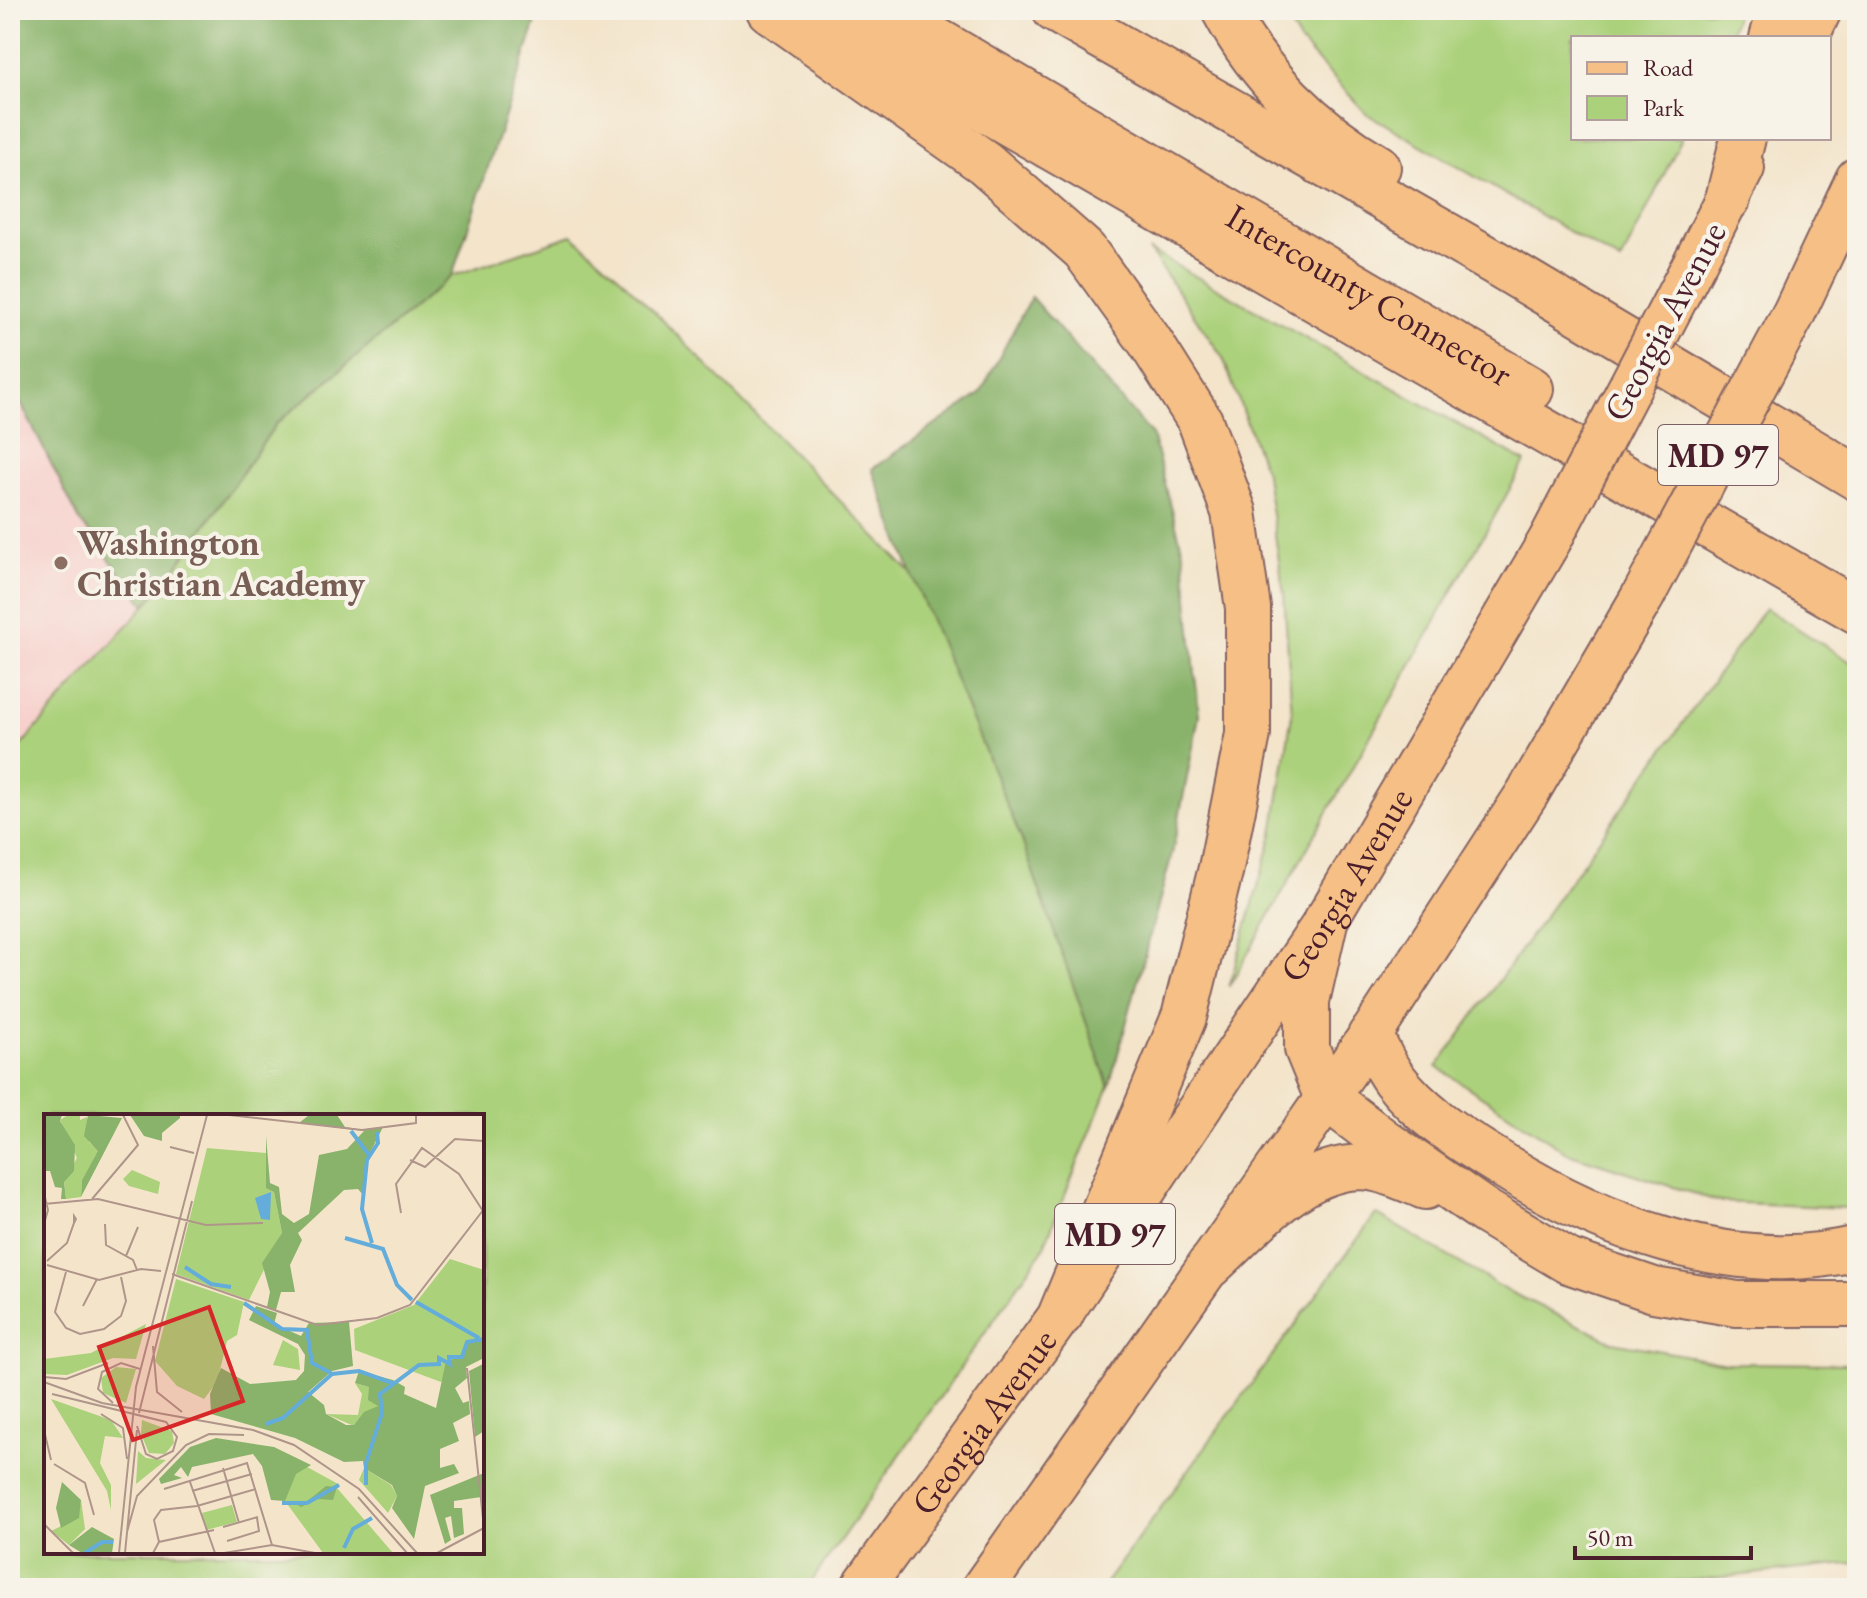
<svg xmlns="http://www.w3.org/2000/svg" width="1867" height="1598" font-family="'EB Garamond',serif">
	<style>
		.built { fill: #f7d0cc }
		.green { fill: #acd17b; stroke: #7b7853; stroke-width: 2; fill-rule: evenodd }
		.forest { fill: #89b36b; stroke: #6a694b; stroke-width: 2 }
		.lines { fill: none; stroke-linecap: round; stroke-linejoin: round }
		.primary-casing { stroke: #856463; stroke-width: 46 }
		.motorway-casing { stroke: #856463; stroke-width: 48 }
		.primary { stroke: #f5bf86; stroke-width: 42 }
		.motorway { stroke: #f5bf86; stroke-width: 44 }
		.primary-bridge-casing { stroke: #856463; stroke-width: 46; stroke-linecap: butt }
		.primary-bridge { stroke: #f5bf86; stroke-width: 42 }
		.education-dot { fill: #8d6e63; stroke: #f7f3e8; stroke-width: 3 }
		.labels { text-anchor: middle; stroke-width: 8; stroke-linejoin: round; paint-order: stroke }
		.shield { fill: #f7f3e8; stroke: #7e5f64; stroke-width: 2 }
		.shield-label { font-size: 34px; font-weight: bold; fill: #4a1f2b }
		.street-label { font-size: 36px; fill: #4a1f2b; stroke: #f7f3e8 }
		.education-label { font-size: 36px; font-weight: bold; fill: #785e54; stroke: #f7f3e8; text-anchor: start }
		.inset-river { fill: none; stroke: #64addb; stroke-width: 4 }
		.inset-road { fill: none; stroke: #af958a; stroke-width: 2 }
		.view { fill: #d62828; fill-opacity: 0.15; stroke: #d62828; stroke-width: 4 }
		.inset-edge { fill: none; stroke: #4a1f2b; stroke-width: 4 }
	</style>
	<rect width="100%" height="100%" fill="#f7f3e8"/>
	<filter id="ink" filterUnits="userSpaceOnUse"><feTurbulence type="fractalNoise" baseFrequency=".0125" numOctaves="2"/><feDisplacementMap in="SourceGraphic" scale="16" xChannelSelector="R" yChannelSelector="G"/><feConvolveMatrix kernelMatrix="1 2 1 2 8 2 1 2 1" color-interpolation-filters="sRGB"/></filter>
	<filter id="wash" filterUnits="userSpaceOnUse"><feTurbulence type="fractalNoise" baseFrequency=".006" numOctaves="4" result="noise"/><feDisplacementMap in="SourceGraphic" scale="32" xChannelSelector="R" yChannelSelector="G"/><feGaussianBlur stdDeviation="1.8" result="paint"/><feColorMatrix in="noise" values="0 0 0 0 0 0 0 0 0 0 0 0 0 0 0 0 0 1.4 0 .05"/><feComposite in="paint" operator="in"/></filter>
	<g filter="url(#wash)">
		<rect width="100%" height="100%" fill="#f3e4ca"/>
		<path class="built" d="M10,382l70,139 65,84 -135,153z"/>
		<g class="green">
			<path d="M1282,10h456l-10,28h-155v100h109l-61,124 -255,-149 -66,-71z"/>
			<path d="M572,235l48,42 292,297 110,263 87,249 -67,165 -235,337h-797v-830l156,-176 110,-158 176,-148zM46,1116h436v436h-436z"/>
			<path d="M1149,250l376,212 -296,525 44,-153 19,-120 -8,-120 -18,-119 -43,-117z"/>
			<path d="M1765,608l92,58v539l-9,3 -128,-6 -152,-49 -131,-86z"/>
			<path d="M1376,1214l132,77 105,51 113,21 131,1v199l-238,25h-517z"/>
		</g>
		<g class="forest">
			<path d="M10,10h530l-88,266 -176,148 -110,158 -21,23 -65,-84 -70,-139z"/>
			<path d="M1031,297l121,138 32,120 15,161 -27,138 -63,233 -88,-249 -109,-263 -40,-106 108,-75z"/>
		</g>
	</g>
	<g filter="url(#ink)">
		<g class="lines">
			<defs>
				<g id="primary">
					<path d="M1807,38l13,-28"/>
					<path d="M1696,260l47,-92"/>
					<path d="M1793,315l64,-136"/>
					<path id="s1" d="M862,1588l199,-274 264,-392 225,-382"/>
					<path d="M983,1588l387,-552 157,-242 116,-198"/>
				</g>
				<g id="motorway">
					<path d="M769,10l216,153 99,87 65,90 51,81 34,91 14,96v126l-27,134 -37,149 -123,297"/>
					<path id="s2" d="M885,10l646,379"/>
					<path d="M1055,10l439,252 363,216"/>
					<path d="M1224,10c35,66 90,120 154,157"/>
					<path d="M814,11l1043,600"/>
					<path d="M1772,38l8,-28"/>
					<path d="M1728,199l15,-61"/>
					<path d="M1325,922l-18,79v48l20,49 59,45 100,69 82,49 86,29 83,14h120"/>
					<path d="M1370,1036c8,14 14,30 24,43 25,33 59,55 94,77 104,67 243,124 369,92"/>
					<path d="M1209,1266c44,-39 96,-106 162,-98 18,3 37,12 54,19"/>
				</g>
			</defs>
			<use href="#primary" class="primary-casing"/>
			<use href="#motorway" class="motorway-casing"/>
			<use href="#primary" class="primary"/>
			<use href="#motorway" class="motorway"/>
			<defs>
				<g id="primary-bridge">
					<path d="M1550,540l146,-280"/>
					<path d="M1643,596l150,-281"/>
				</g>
			</defs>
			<use href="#primary-bridge" class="primary-bridge-casing"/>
			<use href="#primary-bridge" class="primary-bridge"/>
		</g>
	</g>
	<circle class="education-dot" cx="61" cy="563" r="8"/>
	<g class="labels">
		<g class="shield">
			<rect x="1658" y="425" width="120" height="60" rx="6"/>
			<rect x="1055" y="1204" width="120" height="60" rx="6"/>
		</g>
		<g class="shield-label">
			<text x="1718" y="467">MD 97</text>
			<text x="1115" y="1246">MD 97</text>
		</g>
		<g class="street-label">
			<text dy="13" stroke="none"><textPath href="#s2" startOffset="562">Intercounty Connector</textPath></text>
			<text transform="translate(1664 321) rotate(-62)" y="13">Georgia Avenue</text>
			<text dy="13" stroke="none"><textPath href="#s1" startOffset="854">Georgia Avenue</textPath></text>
			<text dy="13" stroke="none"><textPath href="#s1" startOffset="206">Georgia Avenue</textPath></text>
		</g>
		<g class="education-label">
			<text x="77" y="555">Washington<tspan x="77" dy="41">Christian Academy</tspan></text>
		</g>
	</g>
	<g transform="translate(44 1114)">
		<rect width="440" height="440" fill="#f3e4ca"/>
		<path d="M24,1h12v5l7,-3 2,25 10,9 -17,29 -1,17 -15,2 -2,-18 13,-23 -17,-38zM163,34l59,5v34l8,5 8,41 -33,67 -73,-26zM88,56l28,12 -2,12 -29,-8 -6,-7zM406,145l34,11v69l-20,7 -2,11 -21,25 -86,-32 -1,-21 60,-24zM132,165l68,23 -7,33 -10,6 -10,41 -13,17 -27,-13 -22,-25zM102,210l-10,35 -23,-1 -46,17 -23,-1v-15l47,-6zM239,226l15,9 2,21 -27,-5zM72,253l20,2 -10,34 -23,-10 -2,-15zM311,269l14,4 9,19 -24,20 -28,-12 32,1 4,-21zM7,285l60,21 12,18 -18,-2 -5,27 11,22v25l-4,-19zM98,306l30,11 2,12 -9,11 -16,-1 -8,-19zM94,337l8,7 20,2 -30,24zM243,342l53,29 -3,3 56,65h-70l-38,-52zM320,354l27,17 6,11 -9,17 -29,-33zM37,386l4,29 -16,16 -18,-14 27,-13zM188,391l5,17 -31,8 -4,-17z" fill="#acd17b"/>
		<path d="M0,1h18l-2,6 15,24 -1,26 -10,11 2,17h-5l1,-11 -7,-1 -5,-16h-6zM44,1l34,3 -41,79 1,-17 16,-29 -14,-15zM86,1h50v3l-18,15v8l-18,-5zM265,1h28l8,12 19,3 19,-3 -15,30 -5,38 -5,-6 -14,1 -46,43 4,7 -12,25 5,27h-14l-5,18 -9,-3 3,-15 -8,-29 20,-30 -8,-41 -8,-4v-52l4,47 9,4 3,27 12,9 15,-9 10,-59 28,-6 17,-18 -65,-8zM212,192l21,7 -3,11 27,12 8,-13 40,-1 4,44 -21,5 -24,21 16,13 2,9 20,11h8l10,-13 14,-6 -10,-6 1,-13 -14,-4 4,-12 34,9 12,7 -1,7 32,14 10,-47 16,-4 6,-15 16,-3v19l-18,9 1,11 -12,10 8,15 6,-2 1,13 -17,9 6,18 -19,8v19l14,-4 5,9 -34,13 -11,53 -22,-31 5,-12 -5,-11 -28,-17 -1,-7 -19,1 -49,-24 -84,-24 -1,-20 11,-26 29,16 46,-4 8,-9 1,-16 -7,-11 -49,-24zM439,250l1,67 -9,6 -6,-66zM172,324l58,9 37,18 -15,9 -11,27 -14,-1 -9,-34 -9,-12 -61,13 -4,10 -7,-10 -7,8 8,3 -21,6 -2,-5 31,-32zM440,359v32l-3,-8 -27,4v7h8l2,26 -10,4 -3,-22 -6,2 6,22 -6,4 -15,-49zM18,368l19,18 -2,18 -18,10 -5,-20zM282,372l11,1 -4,13 -15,-1 -17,8 -7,-4 12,-1zM48,413l22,12 -2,14h-30l-13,-8z" fill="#89b36b"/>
		<path d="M227,78l-1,28 -9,-1 -6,-21z" fill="#64addb"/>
		<path class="inset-river" d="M307,17l18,24M301,124l38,11 14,36 15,15M328,129l-10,-34 5,-49 11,-17 -1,-11M141,153l26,17 20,3M372,188l63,36M200,189l38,26 25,1 5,33 19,10M222,310l17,-6 49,-44 27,-3 36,13M322,371v-22l16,-50 -2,-19 39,-29 20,-1v-6l11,6 -1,-7h13l5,-15 17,-3M238,389h25l32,-18M300,434l9,-19 19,-11M41,439l17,-11h11"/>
		<path class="inset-road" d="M185,1l133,15 54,-7v-8M126,33l24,6M366,46l15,7 30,-28 29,2M0,79l4,17 -4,14M48,85l46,-54 -15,-30M0,90l54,-5 108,26 57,-2M357,99l-5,-29 26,-36 37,26 24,37M61,110l1,21 27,15 4,10M82,142l12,-29M3,147l20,-18 1,-3 6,-17 2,-4 -2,-3v7M3,151l52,15 42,-11 20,2M22,158l-11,40 11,16 14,6 24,-5 17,-13 5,-15 -5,-24M128,160l145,51 60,-7 33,-13 74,-96M39,192l14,-27M109,232l4,46 25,20M423,254l17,160M0,263l22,2 42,-16M0,268l58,21 151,27 41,15 65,44 58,64M8,280l114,28 11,15 -4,14 -16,8 -11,-5 -9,-28M69,289l-15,-14 4,-17 19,-9 19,6M95,299l53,-212M57,300l22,14 4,31M0,316l7,30M10,350l31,19 9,32M179,354l16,55M146,368l25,71M120,375l83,-26 25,82M148,377l60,-17M314,383l49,56M0,410l29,29M179,413l35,-10M83,418l10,-36 49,-51 23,-11 35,1M183,427l32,-10 -2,-13M115,428l-5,-22 7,-10 36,-4 59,-17M75,439l17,-166 71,-272M81,439l12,-123M109,439l6,-11 55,-12M180,439l48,-8 43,8M393,439l47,-25"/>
		<path class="view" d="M165,193l34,94 -110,39 -34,-93z"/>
		<rect width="440" height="440" class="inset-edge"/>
	</g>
	<rect width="1867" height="1598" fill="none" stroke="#f7f3e8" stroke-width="40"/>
	<rect x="1571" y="36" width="260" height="104" fill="#f7f3e8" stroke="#b29e9c" stroke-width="2"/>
	<rect x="1587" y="62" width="40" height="12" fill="#f5bf86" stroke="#b29e9c" stroke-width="2"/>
	<text x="1643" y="76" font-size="24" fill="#4a1f2b">Road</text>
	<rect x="1587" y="96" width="40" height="24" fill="#acd17b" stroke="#b29e9c" stroke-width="2"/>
	<text x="1643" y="116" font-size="24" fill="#4a1f2b">Park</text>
	<path d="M1575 1546v12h176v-12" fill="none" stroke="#4a1f2b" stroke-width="4"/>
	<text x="1587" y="1546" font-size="24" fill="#4a1f2b" stroke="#f7f3e8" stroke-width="6" paint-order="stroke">50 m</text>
</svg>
